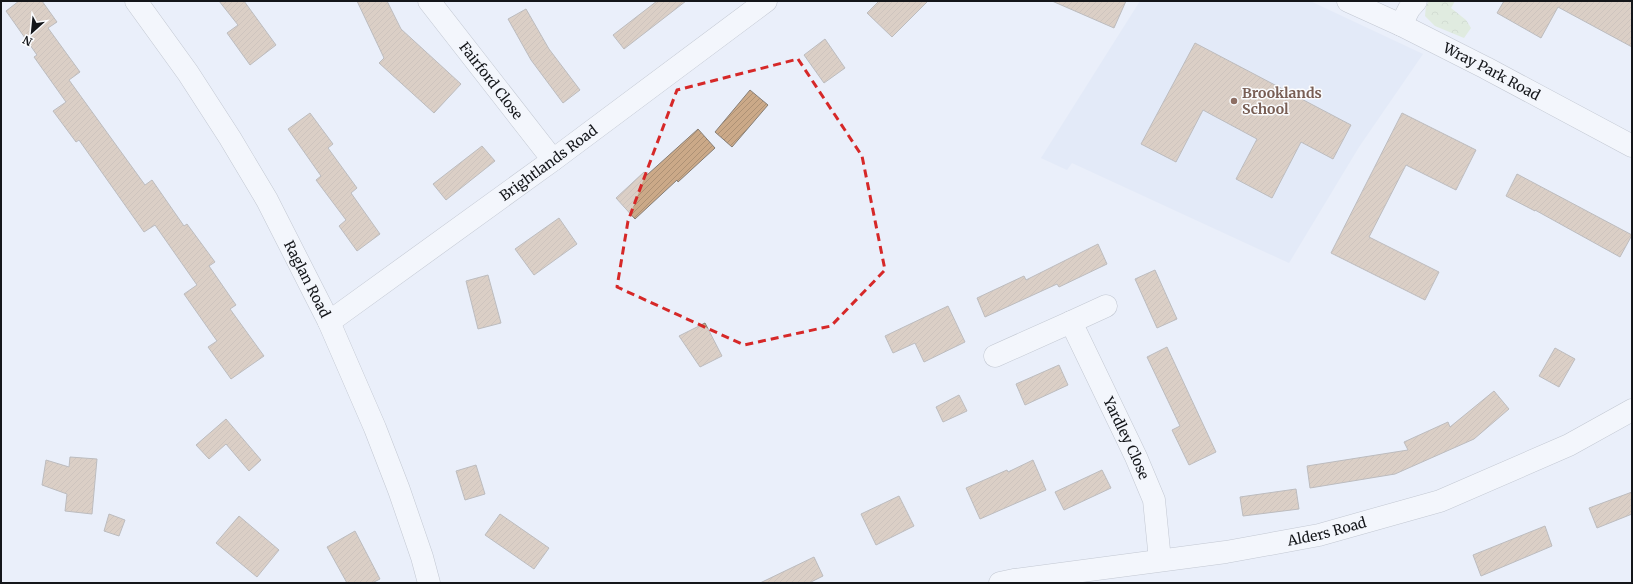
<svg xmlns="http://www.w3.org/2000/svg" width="1633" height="584" font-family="Merriweather,serif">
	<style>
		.built { fill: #dce4f5 }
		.forest { fill: url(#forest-crowns) }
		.building { fill: url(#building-hatch); stroke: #867e76 }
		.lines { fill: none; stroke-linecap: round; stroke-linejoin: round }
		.minor-casing { stroke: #9499a3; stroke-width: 23 }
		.minor { stroke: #fff; stroke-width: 22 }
		.marked { fill: none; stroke: #d62828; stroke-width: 3; stroke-dasharray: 8 5; stroke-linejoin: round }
		.education-dot { fill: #8d6e63; stroke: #fbfcfe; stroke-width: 1.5 }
		.labels { text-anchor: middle; stroke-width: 3; stroke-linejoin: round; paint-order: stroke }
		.street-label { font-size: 14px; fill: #14161a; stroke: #fbfcfe }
		.education-label { font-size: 14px; font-weight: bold; fill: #785e54; stroke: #fbfcfe; text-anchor: start }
	</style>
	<defs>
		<pattern id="forest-crowns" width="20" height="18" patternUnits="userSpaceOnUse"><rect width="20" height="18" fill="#d4e7c0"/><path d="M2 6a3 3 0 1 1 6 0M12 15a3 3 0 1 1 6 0" fill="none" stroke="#b5c5a4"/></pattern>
		<pattern id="building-hatch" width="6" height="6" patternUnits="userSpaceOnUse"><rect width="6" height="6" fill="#cba988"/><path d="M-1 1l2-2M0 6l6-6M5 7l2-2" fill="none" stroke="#ad9175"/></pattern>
	</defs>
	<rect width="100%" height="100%" fill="#eaeffa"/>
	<path class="built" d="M1140,1h170l113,53 -64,93 -70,116 -217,-100 -5,7 -26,-12z"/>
	<path class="forest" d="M1429,1h26l-4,7 15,12 5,8 -7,10 -29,-12 -10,-10 1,-10z"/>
	<g class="building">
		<path d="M19,1h23l15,21 -9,6 32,44 -11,8 76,105 7,-5 32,46 3,-2 28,38 -6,4 27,39 -6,4 34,47 -33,23 -23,-32 9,-6 -33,-47 13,-9 -42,-60 -11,7 -65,-92 -3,2 -23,-31 13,-9 -32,-45 3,-2 -31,-44z"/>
		<path d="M219,1h25l32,44 -26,20 -23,-32 11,-8z"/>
		<path d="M357,1h30l14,28 60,55 -27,29 -55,-50 5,-5z"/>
		<path d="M657,1h29l-62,48 -11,-14z"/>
		<path d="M879,1h49l-36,36 -25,-24z"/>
		<path d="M1052,1h74l-12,27z"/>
		<path d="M1504,1h128v46l-74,-40 -17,31 -44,-25z"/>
		<path d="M526,9l23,40 31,41 -17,13 -32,-43 -23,-41z"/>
		<path d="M825,39l20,29 -21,15 -20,-28z"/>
		<path d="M1195,43l156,82 -18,34 -32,-17 -29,56 -36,-19 21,-40 -54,-29 -27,52 -35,-18z"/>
		<path d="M750,90l18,15 -36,42 -17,-15z"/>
		<path d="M310,113l23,31 -5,4 29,40 -6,5 29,41 -23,17 -18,-25 7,-6 -30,-40 5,-4 -33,-47z"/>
		<path d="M1402,113l74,37 -20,40 -50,-25 -37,72 70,35 -14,28 -94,-47z"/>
		<path d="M698,129l17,19 -37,34 -1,-2 -42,39 -19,-21 28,-26 3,3z"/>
		<path d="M482,146l13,15 -49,39 -13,-16z"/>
		<path d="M1517,174l115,61 -12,22 -85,-47v1l-29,-15z"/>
		<path d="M559,218l18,26 -43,31 -19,-26z"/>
		<path d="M1098,244l9,20 -48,23 -2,-3 -72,33 -8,-19 47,-22 2,4z"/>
		<path d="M1155,270l22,49 -20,9 -22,-49z"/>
		<path d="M488,275l13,48 -23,6 -12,-48z"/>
		<path d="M948,306l17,36 -41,20 -9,-19 -22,10 -8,-17z"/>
		<path d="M705,323l17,33 -22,11 -21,-31z"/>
		<path d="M1167,347l49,105 -27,13 -17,-35 8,-4 -33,-69z"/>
		<path d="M1555,348l20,11 -16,28 -20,-11z"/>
		<path d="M1059,365l9,20 -43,20 -9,-21z"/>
		<path d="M1494,391l15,18 -35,30 -79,35 -85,14 -3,-22 101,-16 -4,-8 44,-20 2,5z"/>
		<path d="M959,395l8,16 -24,11 -7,-15z"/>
		<path d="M226,419l35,41 -12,11 -23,-27 -17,15 -13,-14z"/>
		<path d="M70,457l27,2 -5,55 -27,-3 2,-17 -25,-9 4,-25 23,7z"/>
		<path d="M1033,460l13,30 -66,29 -14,-31 41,-18 1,2z"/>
		<path d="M476,465l9,29 -20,6 -9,-29z"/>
		<path d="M1102,470l9,18 -47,22 -9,-18z"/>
		<path d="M1296,489l3,20 -56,7 -3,-19z"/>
		<path d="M1632,492v22l-35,14 -8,-20z"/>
		<path d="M899,496l15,30 -38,19 -15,-31z"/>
		<path d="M109,514l16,6 -6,16 -15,-5z"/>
		<path d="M500,514l49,34 -15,21 -49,-34z"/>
		<path d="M239,516l40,34 -22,27 -41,-34z"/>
		<path d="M1545,526l7,20 -71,30 -8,-21z"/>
		<path d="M355,531l25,48 -8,4h-25l-20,-36z"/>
		<path d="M814,557l9,19 -14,7h-49z"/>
	</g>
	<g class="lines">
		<defs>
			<g id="minor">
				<path id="s1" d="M136,1l52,72 42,65 37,62 62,122 46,106 24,62 23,67 7,26"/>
				<path id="s2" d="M429,1l124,159"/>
				<path id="s3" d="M1348,1l53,24 85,43 146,78"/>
				<path d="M1401,25l8,-16 7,-8"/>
				<path id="s4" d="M329,322l224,-162 213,-159"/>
				<path d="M1071,322l35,-16"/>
				<path id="s5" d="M995,356l76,-34 65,135 18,43 6,60"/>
				<path id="s6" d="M1000,583l14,-3 212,-28 93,-17 121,-34 129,-56 63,-35"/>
			</g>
		</defs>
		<use href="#minor" class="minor-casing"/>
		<use href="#minor" class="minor"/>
	</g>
	<path d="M0 0H1633V584H0ZM798,59l64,97 23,114 -54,56 -87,19 -127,-58 11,-66 49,-131z" fill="#eaeffa" fill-opacity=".55" fill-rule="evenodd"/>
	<path class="marked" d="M798,59l64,97 23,114 -54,56 -87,19 -127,-58 11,-66 49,-131z"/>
	<circle class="education-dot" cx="1234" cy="101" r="4"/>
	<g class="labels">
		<g class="street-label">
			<text dy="5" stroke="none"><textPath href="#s3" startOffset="160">Wray Park Road</textPath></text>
			<text dy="5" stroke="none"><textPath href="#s2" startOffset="101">Fairford Close</textPath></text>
			<text dy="5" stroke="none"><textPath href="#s4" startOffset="271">Brightlands Road</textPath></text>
			<text dy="5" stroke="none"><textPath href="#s1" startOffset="327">Raglan Road</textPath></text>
			<text dy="5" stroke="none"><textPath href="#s5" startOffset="212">Yardley Close</textPath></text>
			<text dy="5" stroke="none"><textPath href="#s6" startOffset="331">Alders Road</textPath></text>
		</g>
		<g class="education-label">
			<text x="1242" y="98">Brooklands<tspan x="1242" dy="16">School</tspan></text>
		</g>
	</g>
	<rect width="1633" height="584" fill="none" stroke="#14161a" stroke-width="4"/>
	<g transform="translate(32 32) rotate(207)" stroke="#fbfcfe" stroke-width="3" paint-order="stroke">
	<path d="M0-3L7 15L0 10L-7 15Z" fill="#14161a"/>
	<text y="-6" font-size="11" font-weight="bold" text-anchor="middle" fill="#14161a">N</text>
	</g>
</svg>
